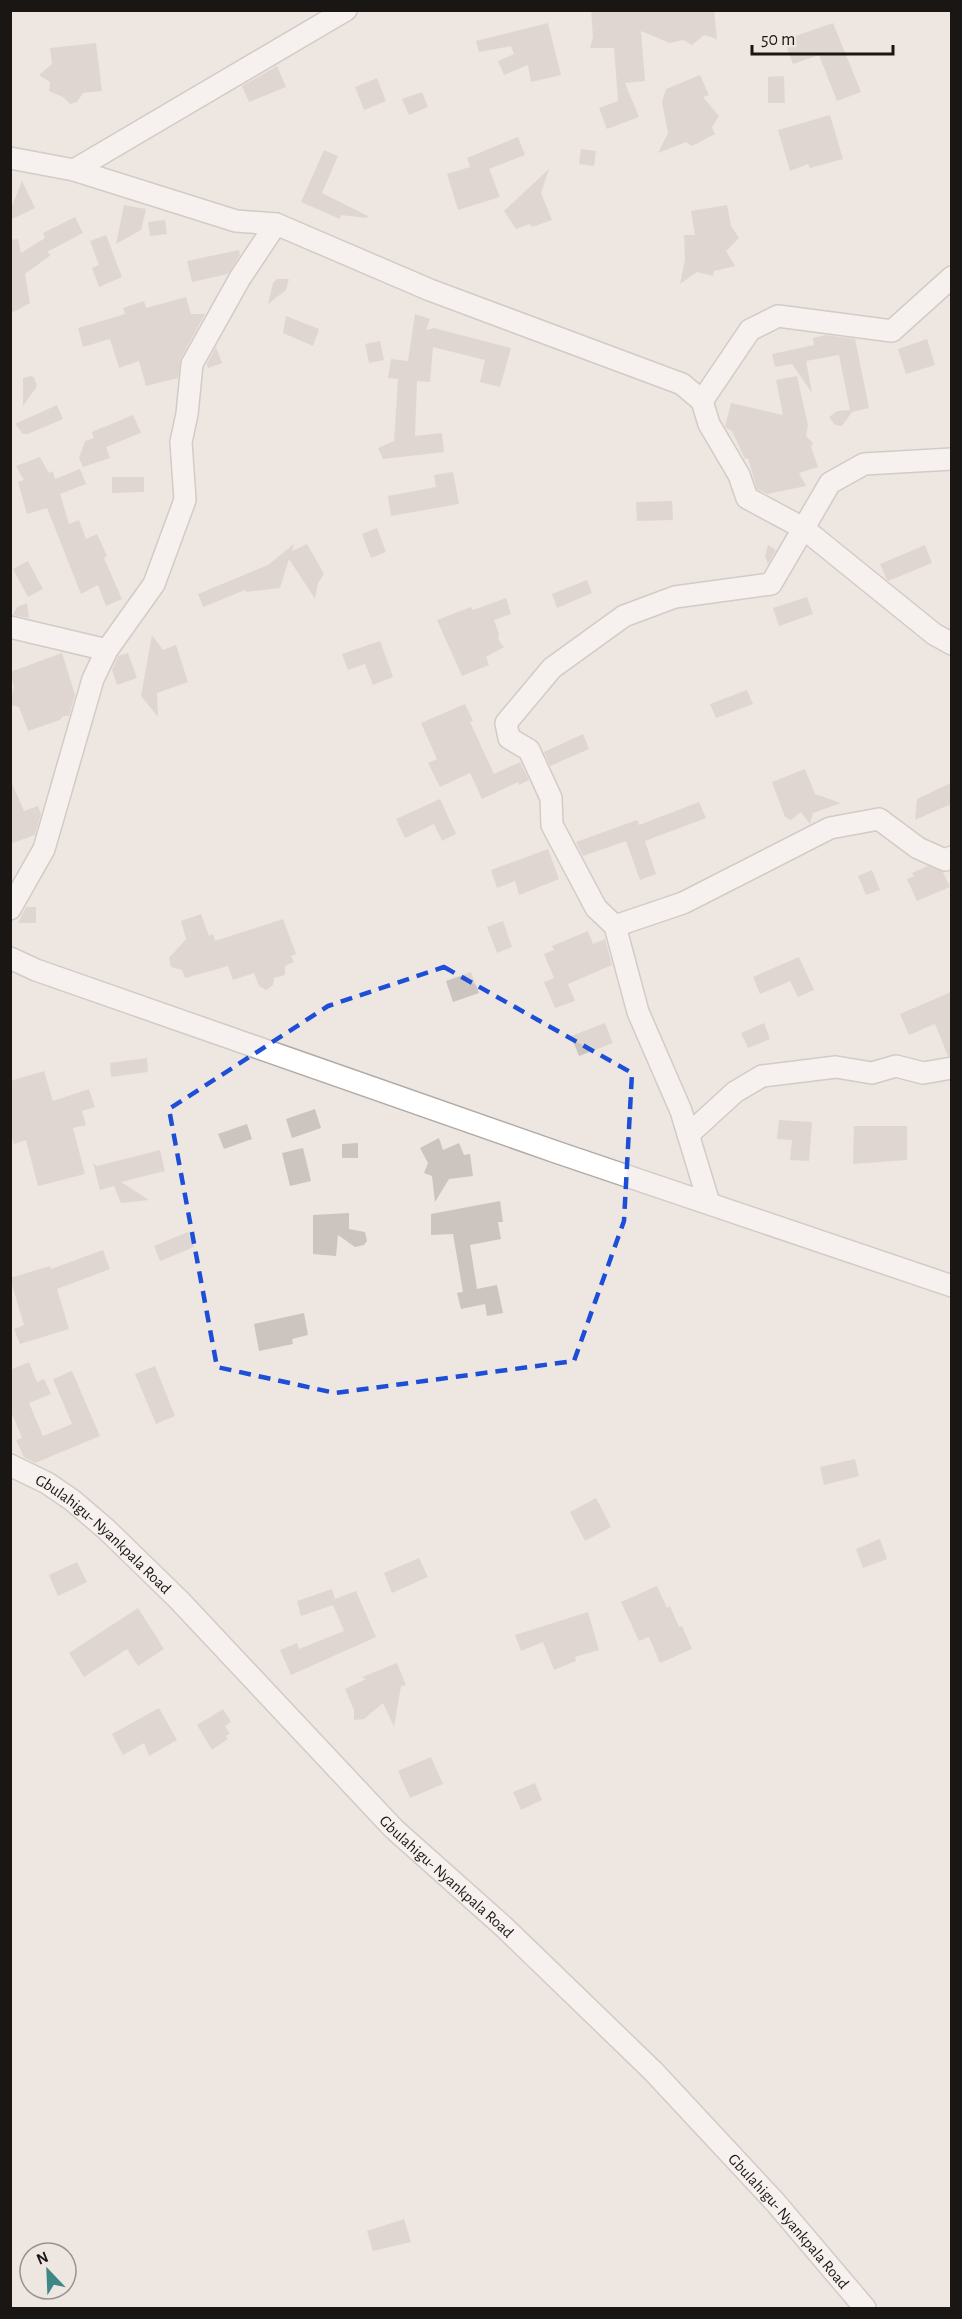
<svg xmlns="http://www.w3.org/2000/svg" width="962" height="2319" font-family="'Alegreya Sans',sans-serif">
	<style>
		.building { fill: #ccc4be }
		.lines { fill: none; stroke-linecap: round; stroke-linejoin: round }
		.minor-casing { stroke: #b2aaa5; stroke-width: 24 }
		.minor { stroke: #fff; stroke-width: 21 }
		.marked { fill: none; stroke: #1d4ed8; stroke-width: 4.5; stroke-dasharray: 12 8; stroke-linejoin: round }
		.labels { text-anchor: middle; stroke-width: 5; stroke-linejoin: round; paint-order: stroke }
		.street-label { font-size: 16px; fill: #191614; stroke: #eee6e0 }
	</style>
	<rect width="100%" height="100%" fill="#eee6e0"/>
	<g class="building">
		<path d="M591,10h123l3,29 -13,-4 -12,10 -9,-5 -13,3 -29,-12 4,50 -20,2 14,34 -32,12 -8,-21 19,-7 -4,-53h-24l3,-11z"/>
		<path d="M548,23l13,52 -30,7 -3,-17 -24,10 -6,-14 16,-7 -3,-8 -32,6 -3,-11z"/>
		<path d="M833,23l28,69 -24,9 -18,-46 -26,9 -9,-24z"/>
		<path d="M96,43l6,48 -19,2 -6,9 -7,2 -7,-7 -14,-6 1,-9 -11,-7 13,-11 -2,-16z"/>
		<path d="M277,66l9,21 -37,15 -7,-16z"/>
		<path d="M700,75l9,20 -6,2 16,19 -7,11 3,7 -23,12 -6,-4 -28,11 10,-20 -6,-31 4,-13z"/>
		<path d="M784,76l1,27h-17v-26z"/>
		<path d="M377,78l9,23 -22,9 -9,-23z"/>
		<path d="M422,92l6,15 -19,8 -7,-16z"/>
		<path d="M830,115l13,44 -33,9 -2,-4 -18,7 -12,-41z"/>
		<path d="M518,137l7,18 -36,14 11,28 -42,13 -11,-36 23,-7 -3,-9z"/>
		<path d="M581,149l15,2 -2,15 -15,-2z"/>
		<path d="M324,150l14,6 -16,37 46,23 -1,2 -26,-3 -1,4 -39,-17z"/>
		<path d="M549,169l-8,24 11,27 -20,7 -2,-3 -14,5 -12,-18z"/>
		<path d="M22,181l13,27 -25,12v-9z"/>
		<path d="M124,205l22,4 -5,21 -25,14z"/>
		<path d="M727,205l4,21 8,12 -13,13 9,15 -21,5 -1,5 -16,-4 -17,12 5,-24 -1,-25h11l-4,-24z"/>
		<path d="M75,217l8,16 -36,19 4,3 -26,19 5,29 -20,11v-74l8,-1 3,14 24,-15 -2,-5z"/>
		<path d="M165,220l2,14 -17,2 -2,-14z"/>
		<path d="M106,235l16,42 -23,10 -7,-19 7,-3 -9,-24z"/>
		<path d="M239,250l1,5 -12,19 -36,8 -5,-21z"/>
		<path d="M277,279h12l-3,11 -18,14 5,-21z"/>
		<path d="M186,297l5,17h14l-24,44 -3,20 -32,8 -7,-25 -20,7 -9,-29 -27,8 -5,-19 47,-14 -2,-6 21,-7 2,7z"/>
		<path d="M415,314l15,5 -4,11 8,-2 77,20 -11,39 -20,-5 5,-22 -52,-13 -3,35 -13,-1 -2,55 27,-3 2,19 -61,7 -5,-11 16,-7 4,-62 -10,-1 3,-19 17,2z"/>
		<path d="M286,316l33,13 -6,17 -30,-13z"/>
		<path d="M826,335l29,4 14,69 -17,4 -10,14 -7,-1 -6,-8 8,-6 13,-1 -11,-55 -33,6 6,32 -20,-29 -17,3 -3,-13 42,-9 -1,-7z"/>
		<path d="M927,339l8,26 -29,9 -8,-25z"/>
		<path d="M380,341l4,19 -15,3 -4,-19z"/>
		<path d="M216,347l6,16 -14,5 -1,-4z"/>
		<path d="M30,376l4,1 3,9 -14,20v-28z"/>
		<path d="M797,376l11,49 -2,11 7,7 -2,4 7,20 -19,6 7,13 -39,8 -10,-5 -9,-31 -3,1 -13,-28 -7,-4 6,-24 52,12 -7,-35z"/>
		<path d="M57,405l6,14 -35,15h-5l-8,-10z"/>
		<path d="M133,415l8,18 -35,14 4,11 -27,9 -4,-9 6,-17 9,-3 -2,-6z"/>
		<path d="M40,457l9,16 4,-2 2,8 25,-10 6,15 -26,10 9,30 10,-4 7,19 11,-5 10,22 -3,2 18,41 -16,7 -8,-21 -17,9 -34,-86 -20,6 -9,-32 6,-2 -8,-14z"/>
		<path d="M453,472l6,32 -68,12 -3,-20 48,-9 -2,-12z"/>
		<path d="M112,477h32v15l-32,1z"/>
		<path d="M672,501l1,19 -36,1 -1,-19z"/>
		<path d="M377,528l9,24 -15,6 -9,-24z"/>
		<path d="M294,544l-2,7 15,-7 17,30 -6,9 -3,16 -26,-40 -9,29 -34,4 -1,-2 -42,17 -5,-13 70,-29z"/>
		<path d="M768,545l8,5 -8,14 -3,-8z"/>
		<path d="M925,545l7,18 -44,18 -2,-3 -6,-14z"/>
		<path d="M28,561l15,28 -15,8 -15,-28z"/>
		<path d="M587,580l5,13 -35,15 -5,-14z"/>
		<path d="M807,597l6,17 -34,12 -6,-18z"/>
		<path d="M506,598l5,16 -17,6 5,14 -1,5 6,8 -18,10 3,8 -27,11 -25,-56 34,-13 2,3z"/>
		<path d="M27,603l2,15 -16,-3 4,-8z"/>
		<path d="M152,635l11,15 13,-5 12,37 -31,11 1,24 -17,-21z"/>
		<path d="M380,641l13,36 -20,8 -8,-21 -17,6 -6,-16z"/>
		<path d="M62,653l13,42 -6,21h-6l-3,4 -32,11 -9,-24 -9,-2 4,-18 -4,-15z"/>
		<path d="M128,653l9,25 -20,7 -5,-15 6,-14z"/>
		<path d="M747,690l6,14 -37,14 -6,-14z"/>
		<path d="M465,704l8,17 -3,1 24,52 26,-12 9,18 -10,5 -1,-3 -36,17 -12,-26 -30,14 -12,-24 9,-4 -16,-36z"/>
		<path d="M583,734l6,15 -39,17 -6,-14z"/>
		<path d="M805,769l10,25 26,9 -28,10 -3,11 -9,-12 -10,8 -6,-3 -13,-35z"/>
		<path d="M10,779l14,32 14,-5 3,8 -6,21 -25,9z"/>
		<path d="M951,783v21l-36,16 2,-21z"/>
		<path d="M440,799l16,35 -14,7 -8,-17 -29,14 -9,-19z"/>
		<path d="M699,802l7,16 -61,23 11,33 -16,6 -14,-39 -43,15 -7,-14 61,-22 2,5z"/>
		<path d="M548,849l11,30 -40,16 -4,-14 -18,7 -6,-18z"/>
		<path d="M928,866l15,6 7,15 -33,14 -10,-22 7,-3 -2,-3z"/>
		<path d="M872,870l8,20 -14,5 -8,-19z"/>
		<path d="M26,907h10v16h-18z"/>
		<path d="M201,914l8,22 4,-2 2,7 68,-22 13,35 -5,2 3,6 -9,4v9l-11,3 -1,7 -7,5 -7,-4 -5,-13 -21,7 -5,-14 -43,12 -3,-8 -11,-3 -2,-9 17,-19 -5,-18z"/>
		<path d="M503,921l9,26 -15,6 -10,-26z"/>
		<path d="M588,931l5,13 12,-5 7,26 -44,19 7,17 -20,7 -11,-26 10,-4 -10,-24 10,-4 -2,-4z"/>
		<path d="M799,957l15,33 -16,7 -8,-16 -30,13 -7,-17z"/>
		<path d="M471,972l8,21 -26,9 -7,-21z"/>
		<path d="M951,992v64h-3l-13,-32 -26,11 -9,-21z"/>
		<path d="M605,1023l8,20 -34,13 -8,-20z"/>
		<path d="M764,1023l6,16 -22,9 -7,-15z"/>
		<path d="M147,1058l1,14 -37,5 -1,-14z"/>
		<path d="M44,1071l9,30 36,-12 6,18 -13,4 4,14 -13,3 12,46 -47,12 -12,-46 -12,4 -4,-12v-51z"/>
		<path d="M315,1109l6,19 -29,10 -6,-19z"/>
		<path d="M779,1120l33,2 -3,39 -19,-1 2,-20 -15,-1z"/>
		<path d="M247,1124l5,15 -28,10 -6,-15z"/>
		<path d="M854,1126h53v34l-54,4z"/>
		<path d="M439,1138l4,12 16,-7 5,12 6,-1 3,22 -24,3 -14,23 -3,-26 -8,-3 4,-10 -8,-15z"/>
		<path d="M358,1143v15h-16v-14z"/>
		<path d="M303,1148l8,33 -21,5 -8,-33z"/>
		<path d="M160,1150l5,21 -44,11 28,18 -28,3 -7,-17 -14,4 -7,-27 4,3z"/>
		<path d="M500,1201l3,21h-5l3,17 -31,6 7,44 20,-4 6,28 -16,3 -2,-12 -24,5 -4,-16 6,-1 -10,-58 -22,1v-21z"/>
		<path d="M349,1213v16l16,3 2,9 -3,4 -9,2 -17,-12 -2,21 -23,-2v-39z"/>
		<path d="M188,1232l6,15 -34,14 -6,-15z"/>
		<path d="M103,1250l7,19 -53,20 12,40 -49,15 -6,-15 10,-4 -14,-47 40,-12 1,3z"/>
		<path d="M304,1313l4,22 -16,4 1,5 -34,7 -5,-27z"/>
		<path d="M29,1362l8,20 7,-3 7,15 -22,9 14,33 29,-12 -19,-45 19,-8 28,65 -65,27 -11,-6 -8,-17 6,-2 -12,-29v-39z"/>
		<path d="M155,1366l20,50 -19,8 -21,-50z"/>
		<path d="M855,1459l4,17 -35,9 -4,-18z"/>
		<path d="M596,1498l15,29 -26,14 -15,-29z"/>
		<path d="M880,1539l7,20 -24,9 -7,-19z"/>
		<path d="M419,1558l9,19 -36,16 -8,-20z"/>
		<path d="M77,1562l10,20 -29,14 -9,-21z"/>
		<path d="M657,1586l10,22 3,-2 9,21 3,-1 10,23 -32,14 -11,-26 -10,4 -18,-39z"/>
		<path d="M332,1589l3,10 21,-8 20,46 -85,38 -11,-25 17,-7 2,6 45,-18 -11,-26 -32,11 -4,-15z"/>
		<path d="M138,1608l26,41 -26,17 -11,-17 -43,28 -15,-24z"/>
		<path d="M588,1612l11,38 -24,7 1,4 -22,9 -11,-28 -22,9 -6,-16z"/>
		<path d="M397,1663l9,22 -5,1 -7,41 -11,-24 -19,16 -10,1v-10l-9,-21 21,-10 -4,-2z"/>
		<path d="M159,1708l18,32 -28,16 -5,-13 -21,12 -11,-21z"/>
		<path d="M223,1709l8,13 -6,4 5,8 -4,2 2,3 -16,11 -15,-25z"/>
		<path d="M431,1757l12,27 -33,14 -12,-27z"/>
		<path d="M535,1783l7,17 -21,10 -8,-18z"/>
		<path d="M404,2219l7,23 -38,9 -6,-20z"/>
	</g>
	<g class="lines">
		<defs>
			<g id="minor">
				<path d="M10,158l64,12 162,51 40,3 154,66 252,94 20,17 7,23 30,51 8,23 56,30 131,106 18,10"/>
				<path d="M74,170l272,-160"/>
				<path d="M702,401l48,-71 28,-14 114,15 60,-54"/>
				<path d="M952,459l-88,5 -34,19 -59,101 -96,13 -51,19 -72,52 -46,55 3,15 20,12 22,48 1,27 44,83 19,18 68,-23 147,-75 49,-9 39,29 27,12 7,-3"/>
				<path d="M10,627l97,23"/>
				<path d="M10,909l34,-60 49,-170 14,-29 47,-66 31,-84 -4,-58 6,-28 5,-50 48,-86 36,-54"/>
				<path d="M615,926l23,86 43,99 28,92"/>
				<path d="M10,958l26,12 520,182 396,134"/>
				<path d="M688,1135l47,-43 27,-16 74,-9 36,6 24,-7 27,7 29,-5"/>
				<path id="s1" d="M10,1465l37,18 25,17 34,29 73,71 215,229 110,98 149,144 122,131 90,106"/>
			</g>
		</defs>
		<use href="#minor" class="minor-casing"/>
		<use href="#minor" class="minor"/>
	</g>
	<path d="M0 0H962V2319H0ZM444,967l188,106 -8,148 -50,140 -239,32 -118,-26 -48,-258 159,-103z" fill="#eee6e0" fill-opacity=".55" fill-rule="evenodd"/>
	<path class="marked" d="M444,967l188,106 -8,148 -50,140 -239,32 -118,-26 -48,-258 159,-103z"/>
	<g class="labels">
		<g class="street-label">
			<text dy="6" stroke="none"><textPath href="#s1" startOffset="117">Gbulahigu- Nyankpala Road</textPath></text>
			<text dy="6" stroke="none"><textPath href="#s1" startOffset="603">Gbulahigu- Nyankpala Road</textPath></text>
			<text dy="6" stroke="none"><textPath href="#s1" startOffset="1089">Gbulahigu- Nyankpala Road</textPath></text>
		</g>
	</g>
	<rect width="962" height="2319" fill="none" stroke="#191614" stroke-width="24"/>
	<g transform="translate(48 2271) rotate(337)"><circle r="28" fill="#eee6e0" stroke="#99938e" stroke-width="1.5"/>
	<path d="M0-4.5L10 22L0 15L-10 22Z" fill="#3f8786"/>
	<text y="-9" font-size="16" font-weight="bold" text-anchor="middle" fill="#191614">N</text>
	</g>
	<path d="M752 45v9h141v-9" fill="none" stroke="#191614" stroke-width="3"/>
	<text x="761" y="45" font-size="18" fill="#191614" stroke="#eee6e0" stroke-width="4.5" paint-order="stroke">50 m</text>
</svg>
